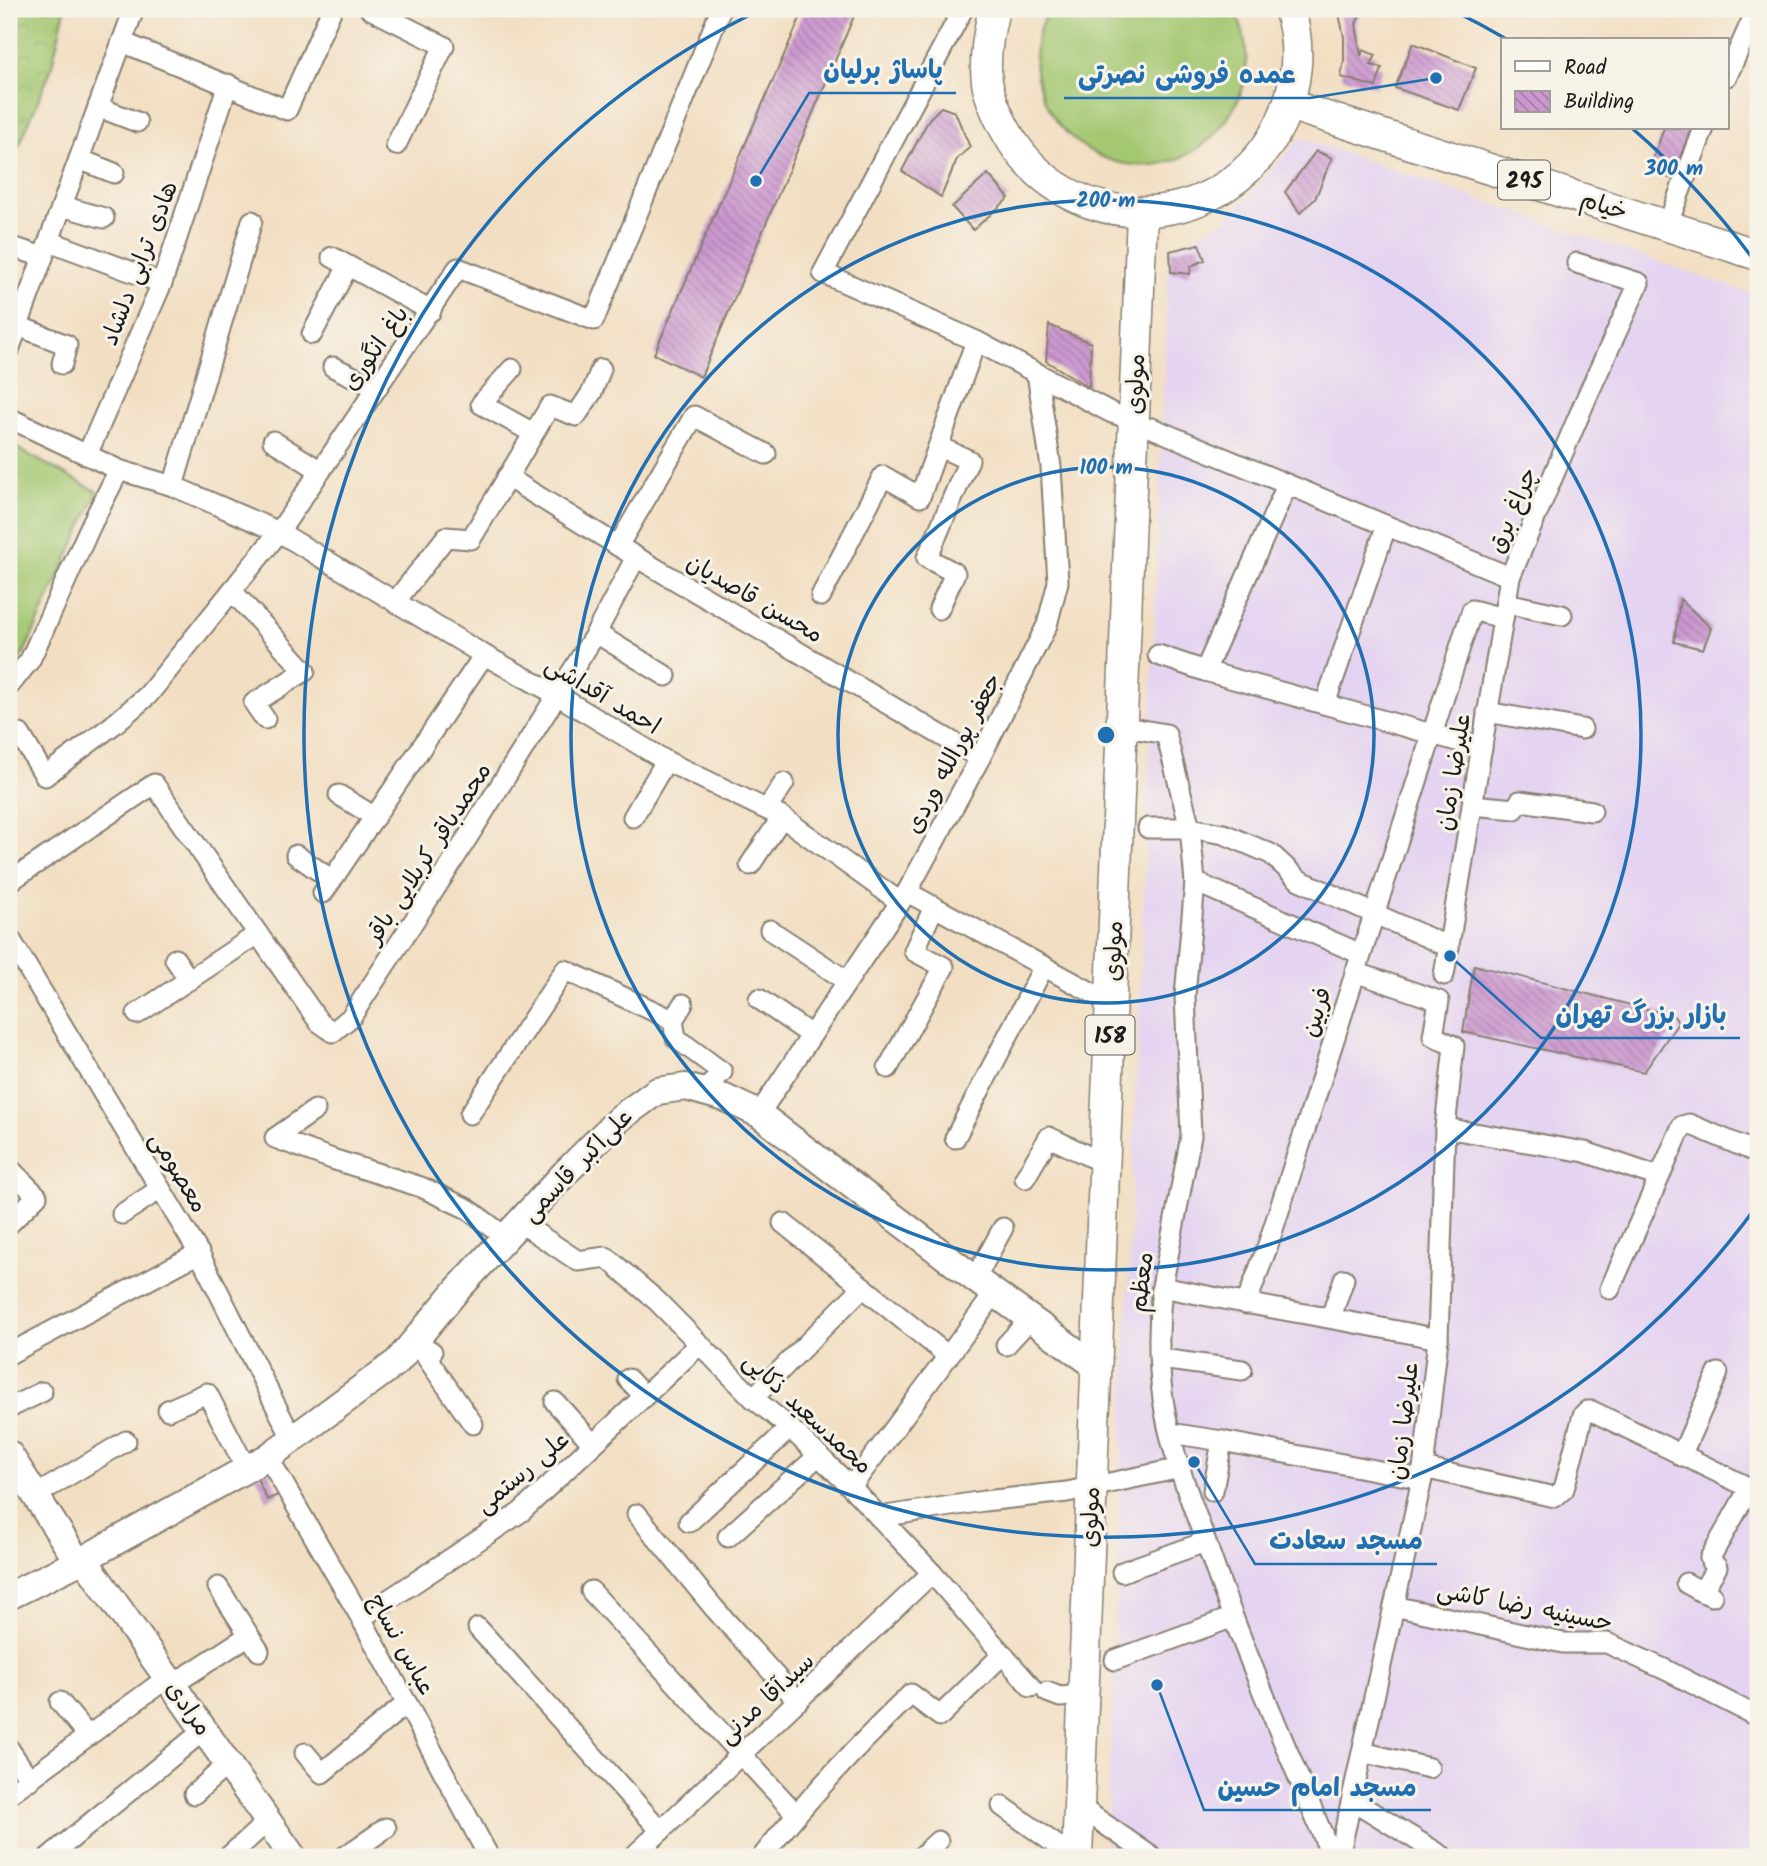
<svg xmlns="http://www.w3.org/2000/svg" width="1767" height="1866" font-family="Kalam,'Playpen Sans Arabic',sans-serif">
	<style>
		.built { fill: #e4d3f1 }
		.grass { fill: #a4c872; stroke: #607247; stroke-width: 2 }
		.park { fill: url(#park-crowns); stroke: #607247; stroke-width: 2 }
		.building { fill: url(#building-back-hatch) }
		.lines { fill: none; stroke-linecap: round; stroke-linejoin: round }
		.street-casing { stroke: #877e70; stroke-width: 23 }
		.secondary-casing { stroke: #877e70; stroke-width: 30 }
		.primary-casing { stroke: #877e70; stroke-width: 33 }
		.street { stroke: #fff; stroke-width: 19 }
		.secondary { stroke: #fff; stroke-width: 26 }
		.primary { stroke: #fff; stroke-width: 30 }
		.ring { fill: none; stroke: #1f6fb2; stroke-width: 3.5 }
		.labels { text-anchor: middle; stroke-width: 6; stroke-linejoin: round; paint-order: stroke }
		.shield { fill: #f7f3e8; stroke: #5e5c59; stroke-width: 2 }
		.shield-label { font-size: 23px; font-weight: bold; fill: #1c1c1c }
		.street-label { font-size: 24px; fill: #1c1c1c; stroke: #f7f3e8 }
		.centre { fill: #1f6fb2; stroke: #f7f3e8; stroke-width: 3.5 }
		.ring-label { font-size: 21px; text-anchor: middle; font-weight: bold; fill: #1f6fb2; stroke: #f7f3e8; stroke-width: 6; stroke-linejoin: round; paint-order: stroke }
		.leader { fill: none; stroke: #1f6fb2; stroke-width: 2.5 }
		.callout-dot { fill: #1f6fb2; stroke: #f7f3e8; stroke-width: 2.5 }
		.callout-label { font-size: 26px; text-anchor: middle; font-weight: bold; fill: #1f6fb2; stroke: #f7f3e8; stroke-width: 6; stroke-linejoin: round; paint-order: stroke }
	</style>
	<defs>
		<pattern id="park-crowns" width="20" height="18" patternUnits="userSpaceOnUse" patternTransform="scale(1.75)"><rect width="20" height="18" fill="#a4c872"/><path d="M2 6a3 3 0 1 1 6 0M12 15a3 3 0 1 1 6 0" fill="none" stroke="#8dab62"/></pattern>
		<pattern id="building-back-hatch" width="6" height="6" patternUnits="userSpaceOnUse" patternTransform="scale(1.75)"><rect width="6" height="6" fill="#cc98d0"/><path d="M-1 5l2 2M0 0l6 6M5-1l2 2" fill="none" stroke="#a57ba8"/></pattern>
	</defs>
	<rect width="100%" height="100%" fill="#f7f3e8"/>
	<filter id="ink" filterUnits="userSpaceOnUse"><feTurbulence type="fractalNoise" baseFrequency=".0143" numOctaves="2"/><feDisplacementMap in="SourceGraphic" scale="14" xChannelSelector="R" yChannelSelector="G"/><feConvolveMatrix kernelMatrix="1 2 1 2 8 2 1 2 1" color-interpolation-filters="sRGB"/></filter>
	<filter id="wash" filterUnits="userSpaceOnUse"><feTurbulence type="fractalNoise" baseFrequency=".00686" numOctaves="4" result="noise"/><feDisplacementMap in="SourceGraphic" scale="28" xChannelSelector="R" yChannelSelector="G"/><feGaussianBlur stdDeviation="1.57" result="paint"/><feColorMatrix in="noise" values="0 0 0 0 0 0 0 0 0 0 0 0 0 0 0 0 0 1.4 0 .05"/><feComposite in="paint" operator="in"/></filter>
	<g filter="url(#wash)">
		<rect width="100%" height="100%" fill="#f2dfc3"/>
		<path class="built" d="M1301,138l457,158v1561h-652l63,-1607 58,-31z"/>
		<g class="grass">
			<path d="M1048,9h186c15,29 18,67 1,97 -9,17 -21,32 -38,43 -77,50 -176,-22 -160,-110 2,-10 7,-21 11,-30z"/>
			<path d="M9,444l89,48 -74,161 -15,19z"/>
		</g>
		<path class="park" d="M9,9h56l-14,61 -42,99z"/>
		<g id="blocks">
			<g class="building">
				<path d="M804,9h53l-156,368 -47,-23z"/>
				<path d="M1338,9l24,1 -6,14 5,32 2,-6 13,5 -5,10 11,3 -6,19 -35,-10 3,-16v-24z"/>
				<path d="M1413,43l63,25 -17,42 -64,-22z"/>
				<path d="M941,107l14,5 15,35 -13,12 -16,38 -39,-26 27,-52z"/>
				<path d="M1664,128h27l-19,51 -23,-9z"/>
				<path d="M1316,151l16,7 -17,41 -15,14 -15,-21z"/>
				<path d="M988,174l21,24 -36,32 -21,-23z"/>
				<path d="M1199,244l6,16 -14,6 -1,8 -19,-2 -1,-21z"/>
				<path d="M1049,325l42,18 -2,44 -43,-26z"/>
				<path d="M1680,599l31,29 -8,21 -29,-7z"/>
				<path d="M1474,965l200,51 4,7 -34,49 -181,-40z"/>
				<path d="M268,1470l12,24 -13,6 -11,-24z"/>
			</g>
		</g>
	</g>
	<g filter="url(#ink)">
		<use href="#blocks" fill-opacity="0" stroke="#877e70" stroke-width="2"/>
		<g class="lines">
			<defs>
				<g id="street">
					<path d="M370,9l74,37 -48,99"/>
					<path d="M963,9l-140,264 153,68 136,72 22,7"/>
					<path d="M122,42l165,68 45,-101"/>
					<path d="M1727,76l30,-67"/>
					<path d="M98,107l39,15"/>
					<path d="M79,159l35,14"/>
					<path d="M62,206l42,12"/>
					<path d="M1667,226l37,-98"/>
					<path d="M49,241l113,42"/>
					<path d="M9,246l34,11"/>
					<path d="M332,257l99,54"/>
					<path d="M18,326l49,19 -5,19"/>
					<path d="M312,334l36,-68"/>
					<path d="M9,350l125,-341"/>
					<path d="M333,367l44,21"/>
					<path d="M512,369l-31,35 52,29"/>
					<path d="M9,418l110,52 54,16 106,46 205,123 73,40 109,66 116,56 118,85"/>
					<path d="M1152,428l358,149 79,-185 50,-109 -62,-20"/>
					<path d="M273,441l48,30"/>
					<path d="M939,447l30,13 -42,98 28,15 -16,36"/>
					<path d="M87,455l75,-172 66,-199"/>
					<path d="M507,477l129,80 344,201"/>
					<path d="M173,486l79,-265"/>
					<path d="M618,546l76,-130 72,38"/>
					<path d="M232,591l73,80 -51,32 11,16"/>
					<path d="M821,596l62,-120 37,21 56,-156"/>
					<path d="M395,602l51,-65 25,2 79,-133 26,10 16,-24 9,-23"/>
					<path d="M1506,603l56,12"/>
					<path d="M596,633l70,43"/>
					<path d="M1158,655l47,16 277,77"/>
					<path d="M1205,671l82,-186"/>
					<path d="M9,686l21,-26 61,-135 28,-55"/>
					<path d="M1325,704l61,-177"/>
					<path d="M1487,712l95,17"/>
					<path d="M1120,726l46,8 24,94 5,54 -10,114 6,140 -29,151c-4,35 -4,77 1,112 7,52 29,103 46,152 36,104 81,205 123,306"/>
					<path d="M20,734l25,42 68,-51 35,-30 131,-163 179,-264 136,52 127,-311"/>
					<path d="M339,795l36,22"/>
					<path d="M1472,805l43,4 5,-8 72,10"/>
					<path d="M767,809l17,-26"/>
					<path d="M633,817l33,-56"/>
					<path d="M1148,828h42l34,6 47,20 28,26 150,67"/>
					<path d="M296,855l36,25"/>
					<path d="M750,865l32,-48"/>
					<path d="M9,882l145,-98 165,238 14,10 18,-15 93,-142 152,-242 40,-76"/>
					<path d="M1195,882l166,72"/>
					<path d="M907,892l204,111"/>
					<path d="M323,893l161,-238"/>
					<path d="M770,930l77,51"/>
					<path d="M9,937l190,316 94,187"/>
					<path d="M175,959l14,21"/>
					<path d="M1444,975l66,-398"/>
					<path d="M759,999l52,36"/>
					<path d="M137,1014l121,-80"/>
					<path d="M673,1020l10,-16"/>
					<path d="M888,1068l56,-101 -30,-16 20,-44"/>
					<path d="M315,1110l-40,28 57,21 89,28 47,22 39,29"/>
					<path d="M470,1114l95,-144 108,50 3,18 46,34 -18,20"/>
					<path d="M759,1114l148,-222 73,-134 67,-133 11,-43 -7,-115 -14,-94"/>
					<path d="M1445,1128l140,24 74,25"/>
					<path d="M955,1138l89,-172"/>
					<path d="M9,1168l28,28 -28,28"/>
					<path d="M1025,1178l24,-41 56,27"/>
					<path d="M122,1214l38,-25"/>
					<path d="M521,1223l57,38 28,-4 51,44 96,97 37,30 61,59 81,86 99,114"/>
					<path d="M783,1223l80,64"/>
					<path d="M975,1279l28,-51"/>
					<path d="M1162,1287c92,19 184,33 276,52"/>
					<path d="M1610,1289l72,-163 7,-2 69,29"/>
					<path d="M1246,1304l21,-56 205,-638 31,8"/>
					<path d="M1331,1317l13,-38"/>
					<path d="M415,1341l17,11 -5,6 46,66"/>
					<path d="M1006,1345l24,-26"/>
					<path d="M9,1354l190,-101"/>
					<path d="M1161,1359l81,11"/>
					<path d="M628,1379l16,17"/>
					<path d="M753,1398l110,-111 85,69"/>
					<path d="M555,1402l38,42"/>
					<path d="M9,1408l33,-16"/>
					<path d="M168,1410l39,-17 39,75"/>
					<path d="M1170,1433l52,8 200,38"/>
					<path d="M1681,1456l37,-83"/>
					<path d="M268,1457l93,161 128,239"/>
					<path d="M1423,1468l132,29 9,-8 19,-74 4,-4h5l166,81"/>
					<path d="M851,1487l144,-194"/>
					<path d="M1213,1491l9,-50"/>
					<path d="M36,1495l90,-54"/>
					<path d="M637,1514l77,94 84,93"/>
					<path d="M879,1517l105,-16 83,-9 114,-24"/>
					<path d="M689,1522l101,-94"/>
					<path d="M728,1537l91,-82"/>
					<path d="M1122,1572l83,-30"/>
					<path d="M1686,1583l16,9"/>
					<path d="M218,1587l41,64"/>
					<path d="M591,1591l205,223"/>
					<path d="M1712,1596l-10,-4 15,-25 -6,-5 -1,-4 39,-69"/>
					<path d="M1394,1606l169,37h44l59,27 92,47"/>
					<path d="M361,1618l160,-106 179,-168"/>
					<path d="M478,1628l183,203"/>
					<path d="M1115,1660l116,-42"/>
					<path d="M172,1685l76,-49"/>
					<path d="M1047,1692l13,5 22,-2"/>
					<path d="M60,1702l28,34"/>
					<path d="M9,1749l21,31"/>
					<path d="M1362,1752l67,16"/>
					<path d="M305,1753l17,20 85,-70"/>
					<path d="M9,1794l158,-116"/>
					<path d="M194,1794l34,-30"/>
					<path d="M1352,1800l92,57"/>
					<path d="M1002,1806l71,51"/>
					<path d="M1080,1807l72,50"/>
					<path d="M49,1857l155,-127"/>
					<path d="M228,1857l40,-36"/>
					<path d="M344,1857l42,-29"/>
					<path d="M633,1857l299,-284"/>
					<path d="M762,1857c45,-58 96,-112 149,-163l29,22 63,-62"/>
					<path d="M921,1857l17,-16"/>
					<path d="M1339,1857l83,-378 16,-140 7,-211 9,-82 -21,-10 6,-35 -84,-29"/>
				</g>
				<g id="secondary">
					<path d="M9,1454l69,108"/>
					<path d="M84,1559l209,298"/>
					<path d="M9,1596l75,-37 184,-102 129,-95 60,-72 108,-117 55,-55 37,-27 29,-4 39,11 34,16 216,165 121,87"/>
				</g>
				<g id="primary">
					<path d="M994,9c-6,25 -10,48 -7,73 4,22 14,41 25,59 66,102 217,91 269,-19 16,-35 21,-76 8,-113"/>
					<path d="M1289,105l469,150"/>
					<path d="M1077,1857l65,-1644"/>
				</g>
			</defs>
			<use href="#street" class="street-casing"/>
			<use href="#secondary" class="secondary-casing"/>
			<use href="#primary" class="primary-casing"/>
			<use href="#street" class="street"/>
			<use href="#secondary" class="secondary"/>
			<use href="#primary" class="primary"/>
		</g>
	</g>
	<g class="ring">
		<circle cx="1106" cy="735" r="268"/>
		<circle cx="1106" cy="735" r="535"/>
		<path d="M1756 1207A803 803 0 1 1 760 10M1452 10A803 803 0 0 1 1508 40M1633 129A803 803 0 0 1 1756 263"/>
	</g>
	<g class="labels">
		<g class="shield">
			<rect x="1498" y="160.5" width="52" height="39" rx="5"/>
			<rect x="1085.5" y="1015.5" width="49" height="39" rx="5"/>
		</g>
		<g class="shield-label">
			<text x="1524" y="188">295</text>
			<text x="1110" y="1043">158</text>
		</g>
		<g class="street-label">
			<text transform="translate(1604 205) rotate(18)" y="8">خیام</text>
			<text transform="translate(139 263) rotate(-69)" y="8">هادی ترابی دلشاد</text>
			<text transform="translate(375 348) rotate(-55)" y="8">باغ انگوری</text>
			<text transform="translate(1135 384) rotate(-88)" y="8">مولوی</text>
			<text transform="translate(1512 510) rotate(-67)" y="8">چراغ برق</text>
			<text transform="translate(755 598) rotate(30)" y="8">محسن قاصدیان</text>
			<text transform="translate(603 695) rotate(31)" y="8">احمد آقداشی</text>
			<text transform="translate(953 753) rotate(-62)" y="8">جعفر پورالله وردی</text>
			<text transform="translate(1453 772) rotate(-81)" y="8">علیرضا زمان</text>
			<text transform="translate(428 853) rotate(-57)" y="8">محمدباقر کربلایی باقر</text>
			<text transform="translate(1113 951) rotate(-88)" y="8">مولوی</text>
			<text transform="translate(1316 1012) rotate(-72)" y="8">فربین</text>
			<text transform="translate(577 1165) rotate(-46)" y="8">علی‌اکبر قاسمی</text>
			<text transform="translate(179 1172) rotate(59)" y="8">معصومی</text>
			<text transform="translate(1141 1282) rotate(-83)" y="8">معظم</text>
			<text transform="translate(808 1413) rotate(43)" y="8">محمدسعید ذکایی</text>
			<text transform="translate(1403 1421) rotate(-83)" y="8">علیرضا زمان</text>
			<text transform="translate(522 1472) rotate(-40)" y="8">علی رستمی</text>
			<text transform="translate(1090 1517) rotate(-88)" y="8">مولوی</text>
			<text transform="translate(1525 1606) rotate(11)" y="8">حسینیه رضا کاشی</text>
			<text transform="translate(402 1644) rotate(61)" y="8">عباس نساج</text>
			<text transform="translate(766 1698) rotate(-43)" y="8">سیدآقا مدنی</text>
			<text transform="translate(189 1708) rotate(55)" y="8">مرادی</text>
		</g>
	</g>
	<circle cx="1106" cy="735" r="10" class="centre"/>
	<g class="ring-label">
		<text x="1674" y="175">300 m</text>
		<text x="1106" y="207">200 m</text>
		<text x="1106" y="474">100 m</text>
	</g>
	<path class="leader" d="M756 181L809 93H956M1436 78L1310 98H1064M1450 956L1541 1038H1740M1194 1462L1255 1564H1437M1157 1685L1204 1810H1431"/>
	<g class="callout-dot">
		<circle cx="756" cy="181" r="7"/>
		<circle cx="1436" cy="78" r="7"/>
		<circle cx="1450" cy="956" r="7"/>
		<circle cx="1194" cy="1462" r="7"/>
		<circle cx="1157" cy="1685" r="7"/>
	</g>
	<g class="callout-label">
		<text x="883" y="78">پاساژ برلیان</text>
		<text x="1187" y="83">عمده فروشی نصرتی</text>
		<text x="1641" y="1023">بازار بزرگ تهران</text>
		<text x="1346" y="1549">مسجد سعادت</text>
		<text x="1317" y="1796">مسجد امام حسین</text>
	</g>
	<rect width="1767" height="1866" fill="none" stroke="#f7f3e8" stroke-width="35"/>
	<rect x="1501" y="38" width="228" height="91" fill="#f7f3e8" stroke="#9f9d96" stroke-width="2"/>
	<rect x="1515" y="61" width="35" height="10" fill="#ffffff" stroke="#9f9d96" stroke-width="2"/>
	<text x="1564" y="74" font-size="21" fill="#1c1c1c">Road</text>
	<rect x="1515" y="91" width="35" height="21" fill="url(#building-back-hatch)" stroke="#9f9d96" stroke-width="2"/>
	<text x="1564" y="108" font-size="21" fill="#1c1c1c">Building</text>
</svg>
